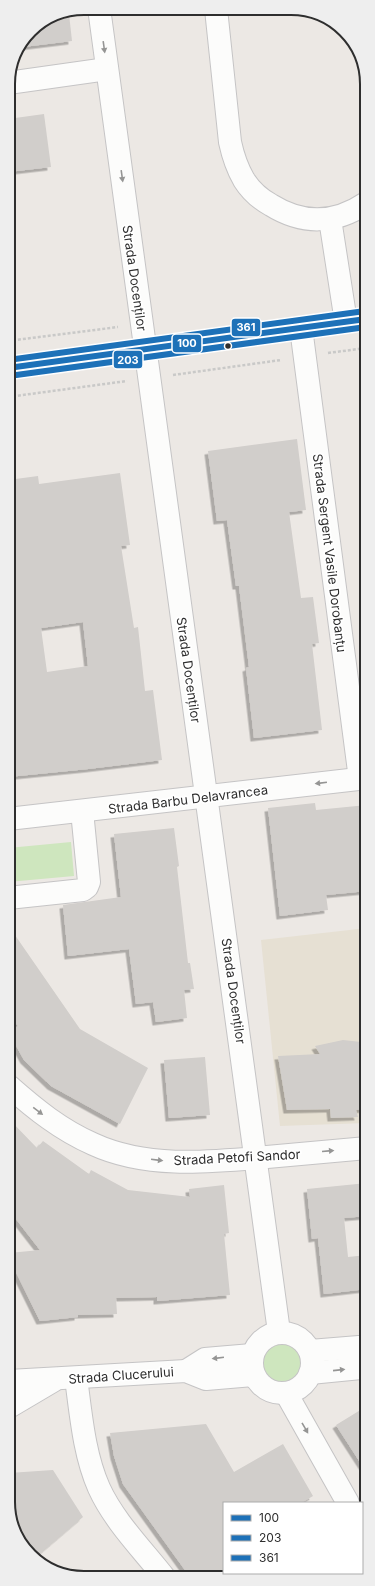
<svg xmlns="http://www.w3.org/2000/svg" width="375" height="1586" font-family="Inter,sans-serif">
	<style>
		.education { fill: #e6e0d3 }
		.green { fill: #cee6be }
		.building { fill: #d1cecb; fill-rule: evenodd; filter: url(#shadow) }
		.lines { fill: none; stroke-linecap: round; stroke-linejoin: round }
		.minor-casing { stroke: #c5c4c5; stroke-width: 24 }
		.major-casing { stroke: #c6c5c4; stroke-width: 24 }
		.path { stroke: #c9c9c8; stroke-width: 2.5; stroke-dasharray: 3 2; stroke-linecap: butt }
		.minor { stroke: #fcfcfb; stroke-width: 22 }
		.major { stroke: #e8e4d6; stroke-width: 22 }
		.bus-1-casing { stroke: #fff; stroke-width: 9 }
		.bus-2-casing { stroke: #fff; stroke-width: 9 }
		.bus-3-casing { stroke: #fff; stroke-width: 9 }
		.bus-1 { stroke: #1d71b8; stroke-width: 6 }
		.bus-2 { stroke: #1d71b8; stroke-width: 6 }
		.bus-3 { stroke: #1d71b8; stroke-width: 6 }
		.oneway { fill: #959594 }
		.bus-dot { fill: #2e2e2e; stroke: #fff; stroke-width: 1.5 }
		.labels { text-anchor: middle; stroke-width: 3.5; stroke-linejoin: round; paint-order: stroke }
		.street-label { font-size: 13px; fill: #2e2e2e; stroke: #fff }
		.rim { fill: none; stroke: #2e2e2e; stroke-width: 2 }
		.line-badge { stroke: #fff; stroke-width: 1.5 }
		.badge-label { font-size: 11px; text-anchor: middle; font-weight: bold; fill: #fff }
	</style>
	<defs>
		<filter id="shadow"><feDropShadow dx="-3.5" dy="3.5" stdDeviation="0" flood-color="#0004"/></filter>
	</defs>
	<rect width="100%" height="100%" fill="#ece8e4"/>
	<path class="education" d="M367,928v195l-87,3 -19,-186z"/>
	<g class="green">
		<path d="M71,842l3,34 -66,6v-34z"/>
		<circle cx="282" cy="1363" r="20"/>
	</g>
	<g class="building">
		<path d="M69,14l3,27 -49,6 7,-17 22,-14z"/>
		<path d="M44,114l7,53 -43,5v-53z"/>
		<path d="M297,439l9,71 -17,2 12,86 12,-1 6,46 -7,1 10,86 -68,8 -8,-70 3,-1 -10,-81h-3l-9,-66 -10,1 -9,-70z"/>
		<path d="M120,473l10,72 -9,1 13,82 4,-1 7,64 8,-1 9,70 -74,9 -80,8v-297l30,-4 1,8zM83,622l5,44 -41,6 -6,-44z"/>
		<path d="M315,803l1,7 51,-5v86l-41,4 2,15 -48,6 -12,-108z"/>
		<path d="M174,828l5,38 -2,1 11,96h2l4,26 -10,1 3,28 -31,4 -3,-20 -17,2 -7,-55 -61,7 -5,-51 58,-8 -7,-63z"/>
		<path d="M8,925l72,104 68,39 -28,56 -69,-38 -27,-26 -15,-27 9,-7 -10,-13z"/>
		<path d="M343,1040l18,2 6,52v15l-11,1 2,7 -27,1 -1,-9 -43,1 -9,-54 42,-2 -5,-8z"/>
		<path d="M205,1057l5,58 -41,3 -5,-58z"/>
		<path d="M9,1119l28,29 6,-7 46,33 2,-4 37,20 62,7 -1,-8 35,-4 5,48 -5,1 6,61 -73,6v-4l-41,1 1,16 -39,1v2l-38,4 -31,-63v-5l31,-3 -31,-40z"/>
		<path d="M367,1183v33l-23,2 4,39 19,-2v34l-43,5 -6,-56 -6,1 -5,-50z"/>
		<path d="M367,1406v67l-31,-48z"/>
		<path d="M206,1424l28,48 49,-28 30,52 -12,7h-77v74h-34l-67,-93 -9,-28 -4,-23z"/>
		<path d="M53,1470l30,47 -48,41 -5,-2 -21,-44v-39z"/>
	</g>
	<g class="lines">
		<defs>
			<g id="minor">
				<path d="M99,8l180,1324"/>
				<path d="M216,9l14,133c3,14 7,26 14,38 7,11 16,19 27,25 32,20 64,19 95,-2"/>
				<path d="M8,83l99,-14"/>
				<path d="M330,219l16,103"/>
				<path d="M301,328l59,451"/>
				<path d="M8,819l359,-41"/>
				<path d="M8,898l75,-8 4,-3 2,-5 -7,-71"/>
				<path d="M9,1086c26,23 52,44 84,58 54,25 117,18 174,13 33,-3 66,-6 100,-9"/>
				<circle cx="282" cy="1363" r="30"/>
				<path d="M310,1351l49,-4 8,2"/>
				<path d="M186,1371l19,-12 47,-4"/>
				<path d="M310,1373l51,-5 6,-4"/>
				<path d="M76,1378c5,37 8,76 23,110 15,33 43,61 65,89"/>
				<path d="M9,1381l177,-10 20,8 47,-4"/>
				<path d="M286,1393l62,110"/>
				<path d="M9,1407l44,-26"/>
			</g>
			<path id="major" d="M8,368l358,-49"/>
		</defs>
		<use href="#minor" class="minor-casing"/>
		<use href="#major" class="major-casing"/>
		<g class="path">
			<path d="M8,341l110,-14"/>
			<path d="M328,353l38,-5"/>
			<path d="M173,375l108,-15"/>
			<path d="M8,397l119,-16"/>
		</g>
		<use href="#minor" class="minor"/>
		<use href="#major" class="major"/>
		<defs>
			<path id="bus-1" d="M8,368l358,-49"/>
			<path id="bus-2" d="M9,376l357,-49"/>
			<path id="bus-3" d="M8,360l357,-49"/>
		</defs>
		<use href="#bus-1" class="bus-1-casing"/>
		<use href="#bus-2" class="bus-2-casing"/>
		<use href="#bus-3" class="bus-3-casing"/>
		<use href="#bus-1" class="bus-1"/>
		<use href="#bus-2" class="bus-2"/>
		<use href="#bus-3" class="bus-3"/>
	</g>
	<defs><path id="oneway-solid" d="M-6-.8H1V-3.2L6.5 0L1 3.2V.8H-6Z"/></defs>
	<g class="oneway">
		<use href="#oneway-solid" transform="translate(104 47) rotate(82)"/>
		<use href="#oneway-solid" transform="translate(122 176) rotate(82)"/>
		<use href="#oneway-solid" transform="translate(321 783) rotate(173)"/>
		<use href="#oneway-solid" transform="translate(38 1111) rotate(37)"/>
		<use href="#oneway-solid" transform="translate(328 1151) rotate(-5)"/>
		<use href="#oneway-solid" transform="translate(157 1160) rotate(7)"/>
		<use href="#oneway-solid" transform="translate(218 1358) rotate(173)"/>
		<use href="#oneway-solid" transform="translate(339 1370) rotate(-6)"/>
		<use href="#oneway-solid" transform="translate(305 1428) rotate(60)"/>
	</g>
	<circle class="bus-dot" cx="228" cy="346" r="3.5"/>
	<g class="labels">
		<g class="street-label">
			<text transform="translate(135 278) rotate(82)" y="5">Strada Docenților</text>
			<text transform="translate(330 553) rotate(83)" y="5">Strada Sergent Vasile Dorobanțu</text>
			<text transform="translate(189 670) rotate(82)" y="5">Strada Docenților</text>
			<text transform="translate(188 799) rotate(-7)" y="5">Strada Barbu Delavrancea</text>
			<text transform="translate(234 991) rotate(82)" y="5">Strada Docenților</text>
			<text transform="translate(237 1157) rotate(-3)" y="5">Strada Petofi Sandor</text>
			<text transform="translate(121 1375) rotate(-4)" y="5">Strada Clucerului</text>
		</g>
	</g>
	<path d="M0 0H375V1586H0ZM84 15H291A69 69 0 0 1 360 84V1502A69 69 0 0 1 291 1571H84A69 69 0 0 1 15 1502V84A69 69 0 0 1 84 15Z" fill="#eee" fill-rule="evenodd"/>
	<path class="rim" d="M84 15H291A69 69 0 0 1 360 84V1502A69 69 0 0 1 291 1571H84A69 69 0 0 1 15 1502V84A69 69 0 0 1 84 15Z"/>
	<g class="line-badge">
		<rect x="231" y="318" width="30" height="19" rx="4" fill="#1d71b8"/>
		<rect x="172" y="334" width="30" height="19" rx="4" fill="#1d71b8"/>
		<rect x="113" y="350" width="30" height="19" rx="4" fill="#1d71b8"/>
	</g>
	<g class="badge-label">
		<text x="246" y="331">361</text>
		<text x="187" y="347">100</text>
		<text x="128" y="364">203</text>
	</g>
	<rect x="223" y="1502" width="140" height="72" fill="#ffffff" stroke="#ababab"/>
	<rect x="231" y="1515" width="20" height="6" fill="#1d71b8" stroke="#ababab"/>
	<text x="259" y="1522" font-size="12" fill="#2e2e2e">100</text>
	<rect x="231" y="1535" width="20" height="6" fill="#1d71b8" stroke="#ababab"/>
	<text x="259" y="1542" font-size="12" fill="#2e2e2e">203</text>
	<rect x="231" y="1555" width="20" height="6" fill="#1d71b8" stroke="#ababab"/>
	<text x="259" y="1562" font-size="12" fill="#2e2e2e">361</text>
</svg>
